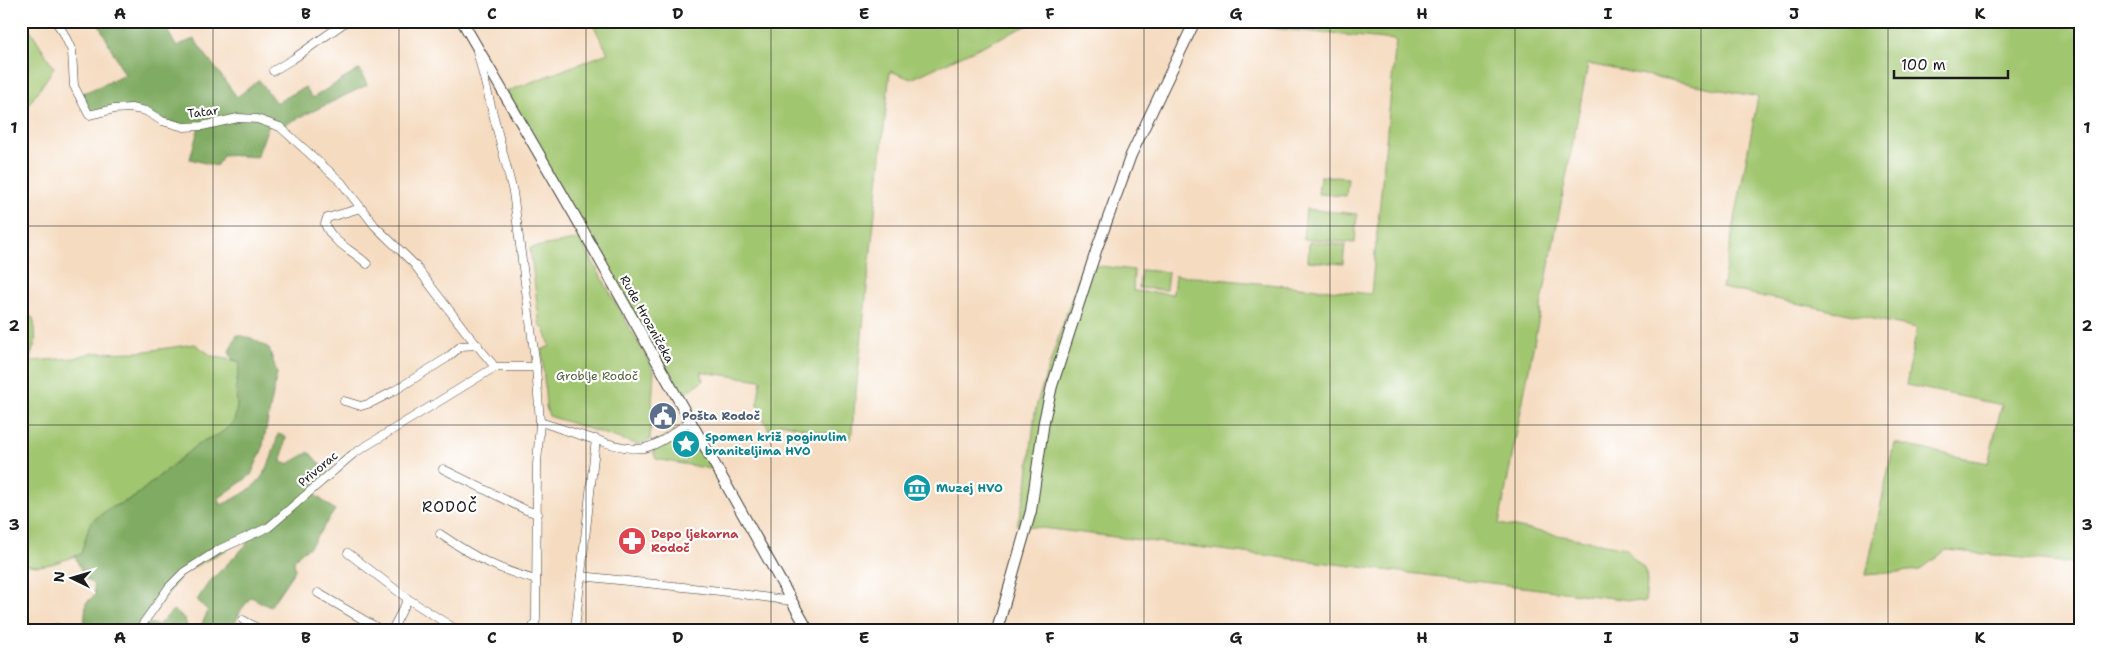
<svg xmlns="http://www.w3.org/2000/svg" width="2101" height="651" font-family="'Shantell Sans',sans-serif">
	<style>
		.green { fill: #a1c670; stroke: #5e7146 }
		.forest { fill: #80ab62; stroke: #4e643f }
		.lines { fill: none; stroke-linecap: round; stroke-linejoin: round }
		.minor-casing { stroke: #3d3935; stroke-width: 9 }
		.tertiary-casing { stroke: #3d3935; stroke-width: 12 }
		.minor { stroke: #fff; stroke-width: 8 }
		.tertiary { stroke: #fff; stroke-width: 10 }
		.grid { fill: none; stroke: #1c1c1c; stroke-width: 1; stroke-opacity: 0.55 }
		.labels { text-anchor: middle; stroke-width: 4.5; stroke-linejoin: round; paint-order: stroke }
		.street-label { font-size: 12px; fill: #1c1c1c; stroke: #fff }
		.park-label { font-size: 12px; fill: #51603e; stroke: #fff }
		.service-label { font-size: 12px; font-weight: bold; fill: #4e5e75; stroke: #fff; text-anchor: start }
		.culture-label { font-size: 12px; font-weight: bold; fill: #0d838f; stroke: #fff; text-anchor: start }
		.health-label { font-size: 12px; font-weight: bold; fill: #be3a42; stroke: #fff; text-anchor: start }
		.quarter-label { font-size: 15px; letter-spacing: 1px; fill: #1c1c1c; stroke: #fff }
		.neatline { fill: none; stroke: #1c1c1c; stroke-width: 2 }
		.grid-label { font-size: 16px; text-anchor: middle; font-weight: bold; fill: #1c1c1c }
	</style>
	<rect width="100%" height="100%" fill="#fff"/>
	<filter id="ink" filterUnits="userSpaceOnUse"><feTurbulence type="fractalNoise" baseFrequency=".02" numOctaves="2"/><feDisplacementMap in="SourceGraphic" scale="10" xChannelSelector="R" yChannelSelector="G"/><feConvolveMatrix kernelMatrix="1 2 1 2 8 2 1 2 1" color-interpolation-filters="sRGB"/></filter>
	<filter id="wash" filterUnits="userSpaceOnUse"><feTurbulence type="fractalNoise" baseFrequency=".0096" numOctaves="4" result="noise"/><feDisplacementMap in="SourceGraphic" scale="20" xChannelSelector="R" yChannelSelector="G"/><feGaussianBlur stdDeviation="1.12" result="paint"/><feColorMatrix in="noise" values="0 0 0 0 0 0 0 0 0 0 0 0 0 0 0 0 0 1.4 0 .05"/><feComposite in="paint" operator="in"/></filter>
	<g filter="url(#wash)">
		<rect width="100%" height="100%" fill="#f5dcc1"/>
		<g class="green">
			<path d="M21,21h4l29,47c-11,15 -19,31 -33,44z"/>
			<path d="M591,21h446l-126,58 -21,-8 -39,368 -70,-16 -12,7 -12,-25 4,-25 -60,-8 2,9 -26,17 -172,-306 103,-39z"/>
			<path d="M1174,21h906v543l-134,-14 -26,20 -54,5 28,-132 94,20 14,-58 -96,-20 11,-57 -195,-40 36,-191 -170,-33 -89,460 127,24c5,8 10,12 16,18 8,9 4,25 3,36l-628,-77 10,-40 8,-73 5,-19 43,-129 51,6 -1,21 40,3 2,-19 196,19 25,-254 -189,-18 -27,3z"/>
			<path d="M1320,176l28,2 -2,18 -28,-2z"/>
			<path d="M1306,209l51,5 -2,29 -52,-4z"/>
			<path d="M580,239l74,132 -4,69 -11,5 -90,-29 -3,-9 -4,-57 8,-4 -6,-18 -4,-1 -10,-79z"/>
			<path d="M1309,242l36,3 -2,19 -35,-3z"/>
			<path d="M1141,270l27,2 -2,18 -27,-2z"/>
			<path d="M21,312l12,6c5,21 2,25 -4,43l46,-3 15,-5 49,-1 56,-8 17,12 28,6 -4,25 1,18 -2,14 -5,7 -12,9 -13,5 -12,8 -60,50 -25,11 -17,14 -10,31c-18,6 -42,18 -60,8z"/>
			<path d="M690,421l25,43 -4,5 -55,-10 -5,-14z"/>
		</g>
		<g class="forest">
			<path d="M97,21h77l-9,5 11,20 18,-7 43,58 22,-17 17,23 29,-16 7,11 48,-29 7,16 -87,42 -11,-3 -12,33 -33,-2 -8,11 -26,-7 9,-33 -15,1 -53,-19 -42,7 -10,-20 46,-20z"/>
			<path d="M237,335l14,3 18,10 8,25 -15,77 -11,25 -32,23 2,7c40,-18 47,-30 57,-71l8,3 -5,25 7,2 21,-12 20,22 -19,17 25,19 -25,37 -7,4 -9,9 1,10 -25,37 -19,-10 -10,13 -9,20h-33l9,-19 -11,-11 12,-18 37,-37 3,-7 -65,34 -43,58h-17l-10,-5 -3,5h-72l20,-10 25,6 2,-23 9,-8 -1,-10 -10,-8 -9,-21 6,-2 9,-31 18,-14 25,-11 60,-50 12,-8 13,-5 12,-9 5,-7 2,-14 -1,-18 4,-25 -8,-3 -3,-8z"/>
			<path d="M173,610l12,9 2,7 6,4h-48l2,-7 11,2z"/>
		</g>
	</g>
	<g filter="url(#ink)">
		<g class="lines">
			<defs>
				<g id="minor">
					<path d="M55,21l8,11 9,19 2,35 15,29 25,-6 17,-1 15,3 16,10 22,6 18,-1 36,-8 19,1 23,8 61,55 34,44 39,38 52,68 29,35"/>
					<path d="M477,51l36,141 23,175 4,55 -3,43 -1,155 -4,10"/>
					<path d="M273,71l20,-12 54,-38"/>
					<path d="M361,208l-34,10 -2,6c8,20 28,26 42,40"/>
					<path d="M344,401l17,5 10,-3 23,-12 53,-33 14,-12 17,-1"/>
					<path d="M540,422c21,6 86,31 104,26 17,-4 32,-17 46,-27"/>
					<path d="M443,469l83,41 12,4"/>
					<path d="M440,534c34,23 56,35 96,46"/>
					<path d="M348,553l60,46 49,31"/>
					<path d="M581,576l139,15 72,10"/>
					<path d="M318,593l63,37"/>
					<path d="M243,620l18,10"/>
					<path d="M575,629l21,-190"/>
					<path d="M141,630l3,-8 25,-35 15,-15 36,-23 49,-22 84,-73 142,-87h41"/>
					<path d="M392,630l16,-31"/>
				</g>
				<g id="tertiary">
					<path d="M462,21l113,195 233,414"/>
					<path d="M997,630l34,-119 13,-90 8,-35 45,-138 34,-93 64,-134"/>
				</g>
			</defs>
			<use href="#minor" class="minor-casing"/>
			<use href="#tertiary" class="tertiary-casing"/>
			<use href="#minor" class="minor"/>
			<use href="#tertiary" class="tertiary"/>
		</g>
	</g>
	<path class="grid" d="M213,21v609M399,21v609M586,21v609M771,21v609M958,21v609M1144,21v609M1330,21v609M1515,21v609M1701,21v609M1888,21v609M21,226h2059M21,425h2059"/>
	<defs>
		<symbol id="civic-disc" viewBox="-11 -11 22 22"><circle r="9.5" fill="#5c6f8a" stroke="#fff"/><path d="M-.6-6.5H3V-4.5H.6V-3L4-1V1h2V6H-6V1h2V-1L-.6-3ZM-1.2 2.5V6h2.4V2.5Z" fill="#fff"/></symbol>
		<symbol id="sight-disc" viewBox="-11 -11 22 22"><circle r="9.5" fill="#0f9aa8" stroke="#fff"/><path d="M0-6L1.8-2.2L6-1.7L2.9 1.2L3.7 5.4L0 3.3L-3.7 5.4L-2.9 1.2L-6-1.7L-1.8-2.2Z" fill="#fff"/></symbol>
		<symbol id="museum-disc" viewBox="-11 -11 22 22"><circle r="9.5" fill="#0f9aa8" stroke="#fff"/><path d="M0-6L6-3V-2H-6V-3ZM-5-1h2V3h-2ZM-1-1h2V3h-2ZM3-1h2V3H3ZM-6 4H6V6H-6Z" fill="#fff"/></symbol>
		<symbol id="pharmacy-disc" viewBox="-11 -11 22 22"><circle r="9.5" fill="#e0444e" stroke="#fff"/><path d="M-2-6h4v4h4v4h-4v4h-4v-4h-4v-4h4Z" fill="#fff"/></symbol>
	</defs>
	<g fill-rule="evenodd">
		<use href="#civic-disc" x="647" y="400" width="32" height="32"/>
		<use href="#sight-disc" x="670" y="428" width="32" height="32"/>
		<use href="#museum-disc" x="901" y="472" width="32" height="32"/>
		<use href="#pharmacy-disc" x="616" y="525" width="32" height="32"/>
	</g>
	<g class="labels">
		<g class="street-label">
			<text transform="translate(203 112) rotate(-7)" y="4">Tatar</text>
			<text transform="translate(647 319) rotate(61)" y="4">Rude Hrozničeka</text>
			<text transform="translate(318 469) rotate(-40)" y="4">Privorac</text>
		</g>
		<g class="park-label">
			<text x="597" y="380">Groblje Rodoč</text>
		</g>
		<g class="service-label">
			<text x="682" y="420">Pošta Rodoč</text>
		</g>
		<g class="culture-label">
			<text x="705" y="441">Spomen križ poginulim<tspan x="705" dy="14">braniteljima HVO</tspan></text>
			<text x="936" y="492">Muzej HVO</text>
		</g>
		<g class="health-label">
			<text x="651" y="538">Depo ljekarna<tspan x="651" dy="14">Rodoč</tspan></text>
		</g>
		<g class="quarter-label">
			<text x="450" y="512">RODOČ</text>
		</g>
	</g>
	<rect width="2101" height="651" fill="none" stroke="#fff" stroke-width="55"/>
	<g transform="translate(72 578) rotate(275)" stroke="#ffffff" stroke-width="4" paint-order="stroke">
	<path d="M0-4L9 19L0 12L-9 19Z" fill="#1c1c1c"/>
	<text y="-8" font-size="14" font-weight="bold" text-anchor="middle" fill="#1c1c1c">N</text>
	</g>
	<path d="M1894 70v8h114v-8" fill="none" stroke="#1c1c1c" stroke-width="2.5"/>
	<text x="1901" y="70" font-size="15" fill="#1c1c1c" stroke="#ffffff" stroke-width="4" paint-order="stroke">100 m</text>
	<rect x="28" y="28" width="2046" height="596" class="neatline"/>
	<g class="grid-label">
		<text x="120" y="19">A</text>
		<text x="306" y="19">B</text>
		<text x="492" y="19">C</text>
		<text x="678" y="19">D</text>
		<text x="864" y="19">E</text>
		<text x="1050" y="19">F</text>
		<text x="1236" y="19">G</text>
		<text x="1422" y="19">H</text>
		<text x="1608" y="19">I</text>
		<text x="1794" y="19">J</text>
		<text x="1980" y="19">K</text>
		<text x="14" y="133">1</text>
		<text x="2087" y="133">1</text>
		<text x="14" y="331">2</text>
		<text x="2087" y="331">2</text>
		<text x="14" y="530">3</text>
		<text x="2087" y="530">3</text>
		<text x="120" y="643">A</text>
		<text x="306" y="643">B</text>
		<text x="492" y="643">C</text>
		<text x="678" y="643">D</text>
		<text x="864" y="643">E</text>
		<text x="1050" y="643">F</text>
		<text x="1236" y="643">G</text>
		<text x="1422" y="643">H</text>
		<text x="1608" y="643">I</text>
		<text x="1794" y="643">J</text>
		<text x="1980" y="643">K</text>
	</g>
</svg>
